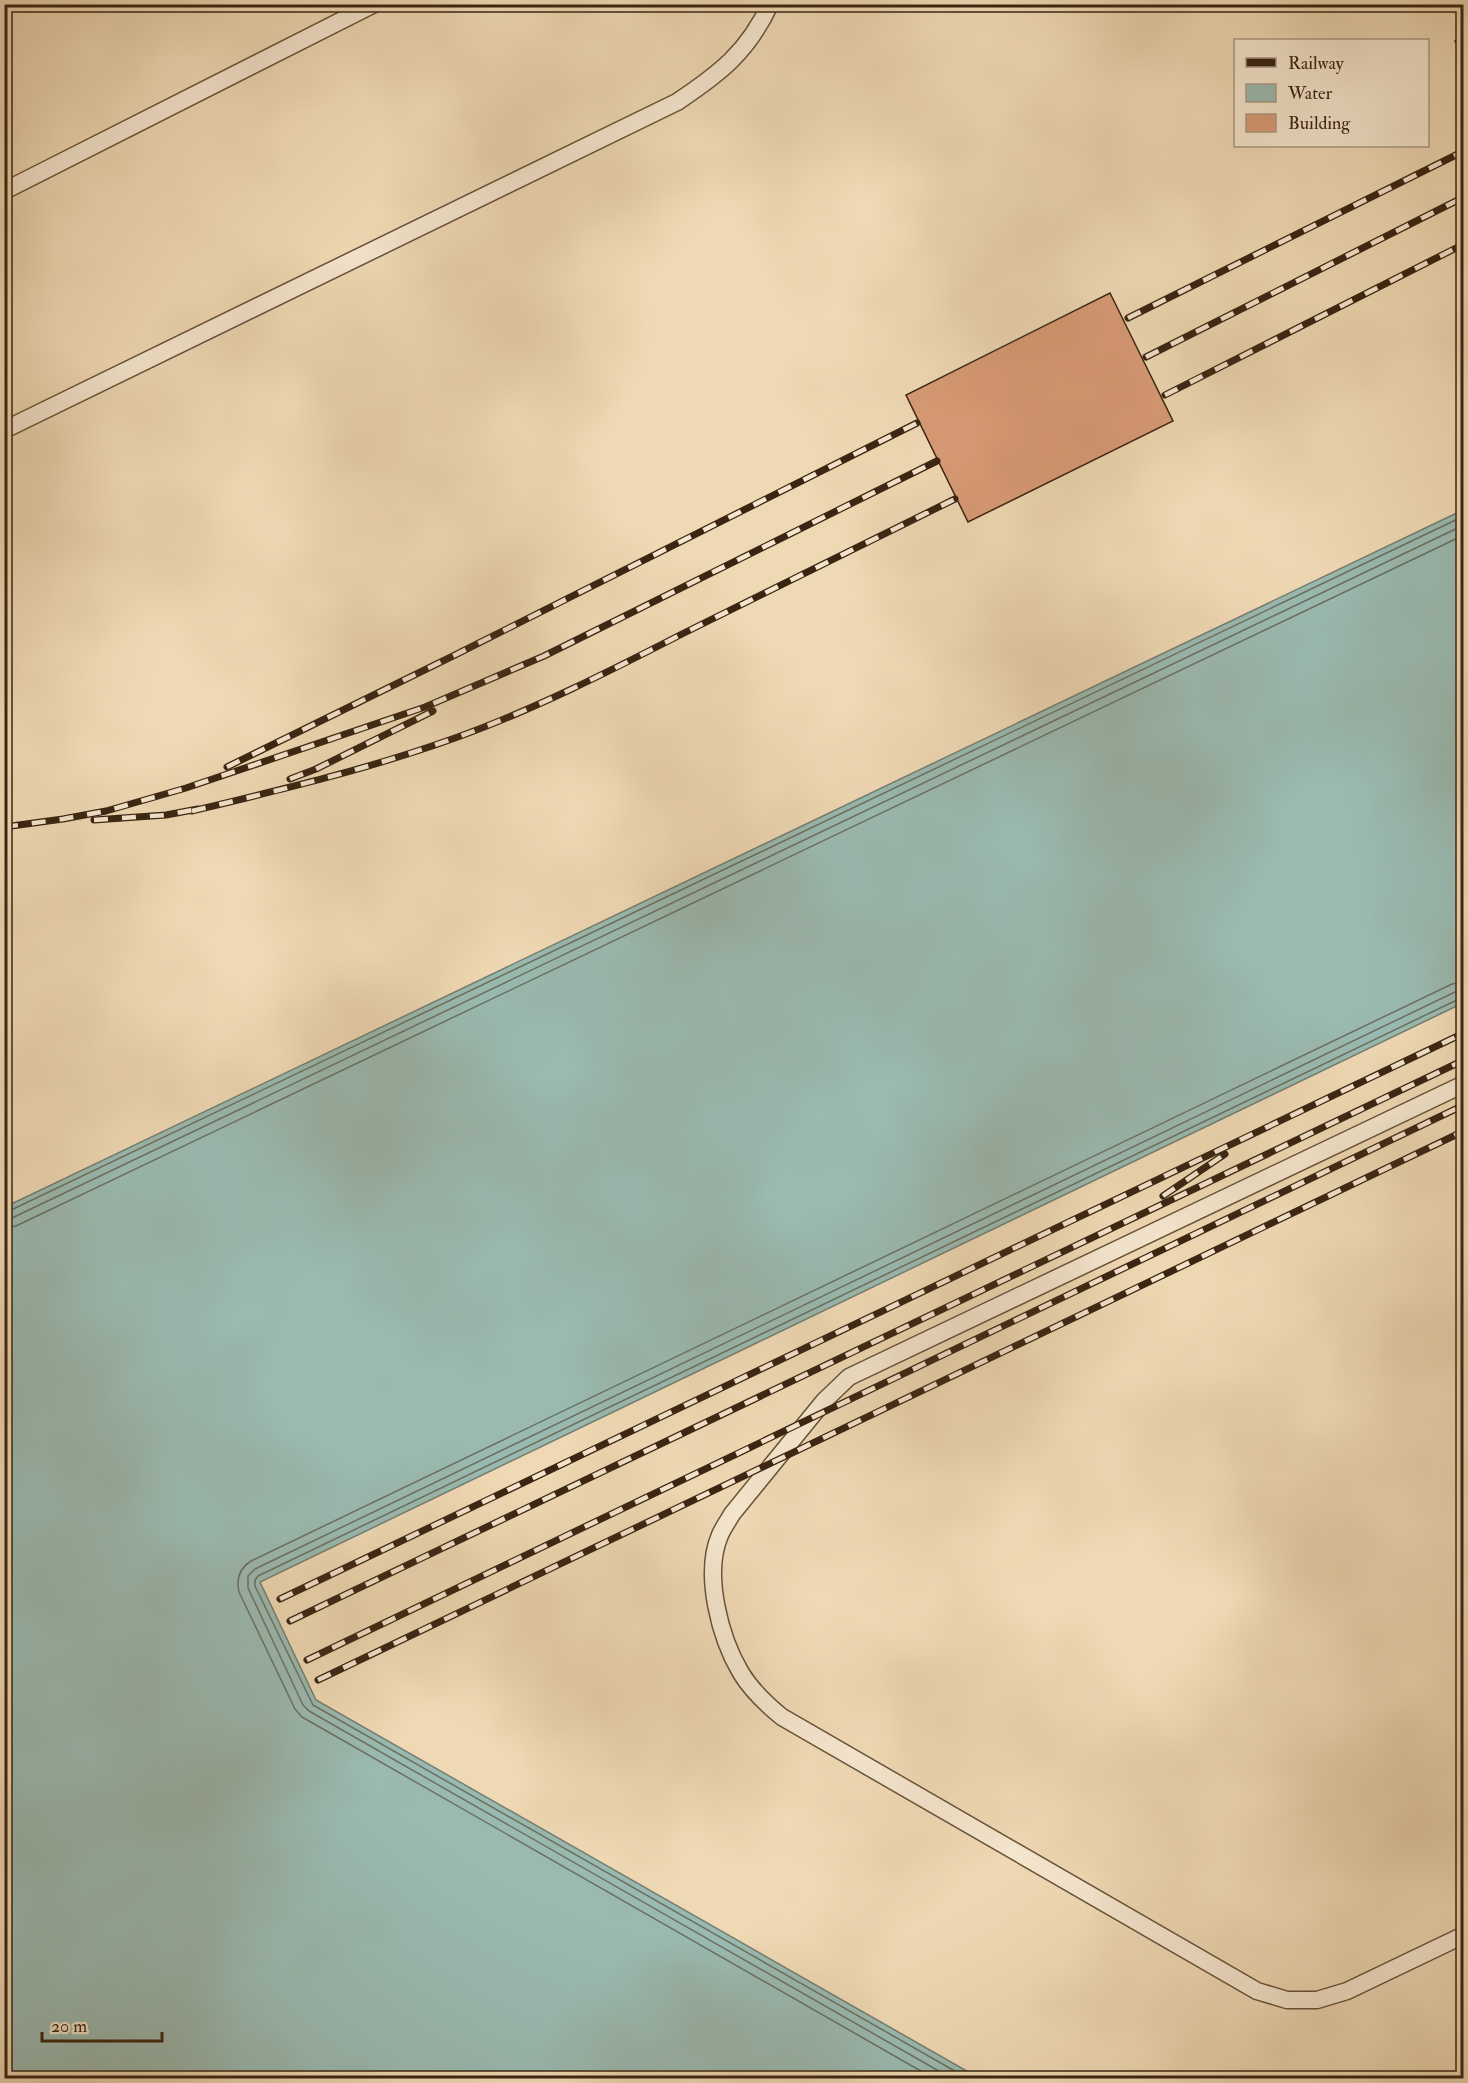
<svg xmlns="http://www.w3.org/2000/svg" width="1468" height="2083" font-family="'IM FELL Double Pica',serif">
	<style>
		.water { fill: #9abab1; stroke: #747e71; stroke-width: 1.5 }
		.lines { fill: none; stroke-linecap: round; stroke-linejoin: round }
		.shore { stroke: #6a7062; stroke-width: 1.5 }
		.building { fill: #d99b77; stroke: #3a2512; stroke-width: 1.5 }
		.lane-casing { stroke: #67523a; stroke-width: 19 }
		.lane { stroke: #f5e6ce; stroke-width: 16 }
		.rail-casing { stroke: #3a2512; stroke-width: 7 }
		.rail { stroke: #f5e6ce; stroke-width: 4.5; stroke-dasharray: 14; stroke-linecap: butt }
	</style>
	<rect width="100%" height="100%" fill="#efd9b4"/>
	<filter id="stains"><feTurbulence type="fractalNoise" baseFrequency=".00333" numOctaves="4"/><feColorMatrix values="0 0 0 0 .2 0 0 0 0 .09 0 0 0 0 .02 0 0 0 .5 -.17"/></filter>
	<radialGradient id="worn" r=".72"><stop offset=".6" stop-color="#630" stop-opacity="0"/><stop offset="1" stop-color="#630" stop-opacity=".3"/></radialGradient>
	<path class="water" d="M1463,510v493l-1203,579 56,118 663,378h-974v-871z"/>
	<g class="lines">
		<g class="shore">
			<path d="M4,1212l5,-1 1455,-695"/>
			<path d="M4,1219l8,-1 1452,-693"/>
			<path d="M4,1228l12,-2 1448,-691"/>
			<path d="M933,2078l-631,-361 -7,-8 -56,-117c-3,-13 1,-24 12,-31l1201,-577 12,-2"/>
			<path d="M951,2078l-642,-367 -6,-6 -55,-117v-12l7,-7 1200,-577 9,-1"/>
			<path d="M967,2078l-654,-373 -58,-119v-6l3,-4 1201,-577 5,-1"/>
		</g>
	</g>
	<g class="building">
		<path d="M1464,38v22l-9,-19z"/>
		<path d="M1110,293l63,128 -205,101 -62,-127z"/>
	</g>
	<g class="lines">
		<defs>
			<g id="lane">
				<path d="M4,191l370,-187"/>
				<path d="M4,430l673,-328c42,-28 71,-50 93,-98"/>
				<path d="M1464,1084l-615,293 -25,24 -92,113c-4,7 -9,14 -12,21 -17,39 0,103 21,138 11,18 25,31 41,44l475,274 30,9h30l30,-9 117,-56"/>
			</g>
		</defs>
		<use href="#lane" class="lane-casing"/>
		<use href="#lane" class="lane"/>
		<defs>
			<g id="rail">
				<path d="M1128,318l336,-167"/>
				<path d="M1146,357l318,-160"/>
				<path d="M1165,395l299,-151"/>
				<path d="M227,767l228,-112 462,-232"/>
				<path d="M290,779l26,-10 117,-58"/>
				<path d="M192,811c88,-21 177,-42 263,-73 78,-28 153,-66 227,-104 91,-45 182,-90 273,-135"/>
				<path d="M94,820l72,-5 32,-6"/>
				<path d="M4,827l59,-8 43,-8 80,-23 239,-81 119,-51 393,-195"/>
				<path d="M1163,1196l62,-42"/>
				<path d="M280,1599l1184,-566"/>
				<path d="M290,1621l1174,-561"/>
				<path d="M307,1660l1157,-555"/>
				<path d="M318,1680l1146,-549"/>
			</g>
		</defs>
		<use href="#rail" class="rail-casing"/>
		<use href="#rail" class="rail"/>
	</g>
	<rect width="1468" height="2083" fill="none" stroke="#efd9b4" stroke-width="24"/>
	<rect x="6" y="6" width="1456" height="2071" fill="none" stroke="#3a2512" stroke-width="3"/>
	<rect x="12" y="12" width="1444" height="2059" fill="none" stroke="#3a2512" stroke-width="1.5"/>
	<rect x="1234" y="39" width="195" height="108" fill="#f5e6ce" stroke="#aa9983" stroke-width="1.5"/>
	<rect x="1246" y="58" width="30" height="9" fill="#3a2512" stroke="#aa9983" stroke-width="1.5"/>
	<text x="1288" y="69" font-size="18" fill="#3a2512">Railway</text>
	<rect x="1246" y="84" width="30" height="18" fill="#9abab1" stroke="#aa9983" stroke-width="1.5"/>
	<text x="1288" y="99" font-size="18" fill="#3a2512">Water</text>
	<rect x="1246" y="114" width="30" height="18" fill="#d99b77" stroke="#aa9983" stroke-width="1.5"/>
	<text x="1288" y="129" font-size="18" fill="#3a2512">Building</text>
	<path d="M42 2032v9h120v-9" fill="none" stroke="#3a2512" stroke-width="3"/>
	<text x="51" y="2032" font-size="18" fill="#3a2512" stroke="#f5e6ce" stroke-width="4.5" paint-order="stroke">20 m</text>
	<rect width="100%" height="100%" filter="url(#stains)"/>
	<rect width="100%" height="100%" fill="url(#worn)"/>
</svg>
